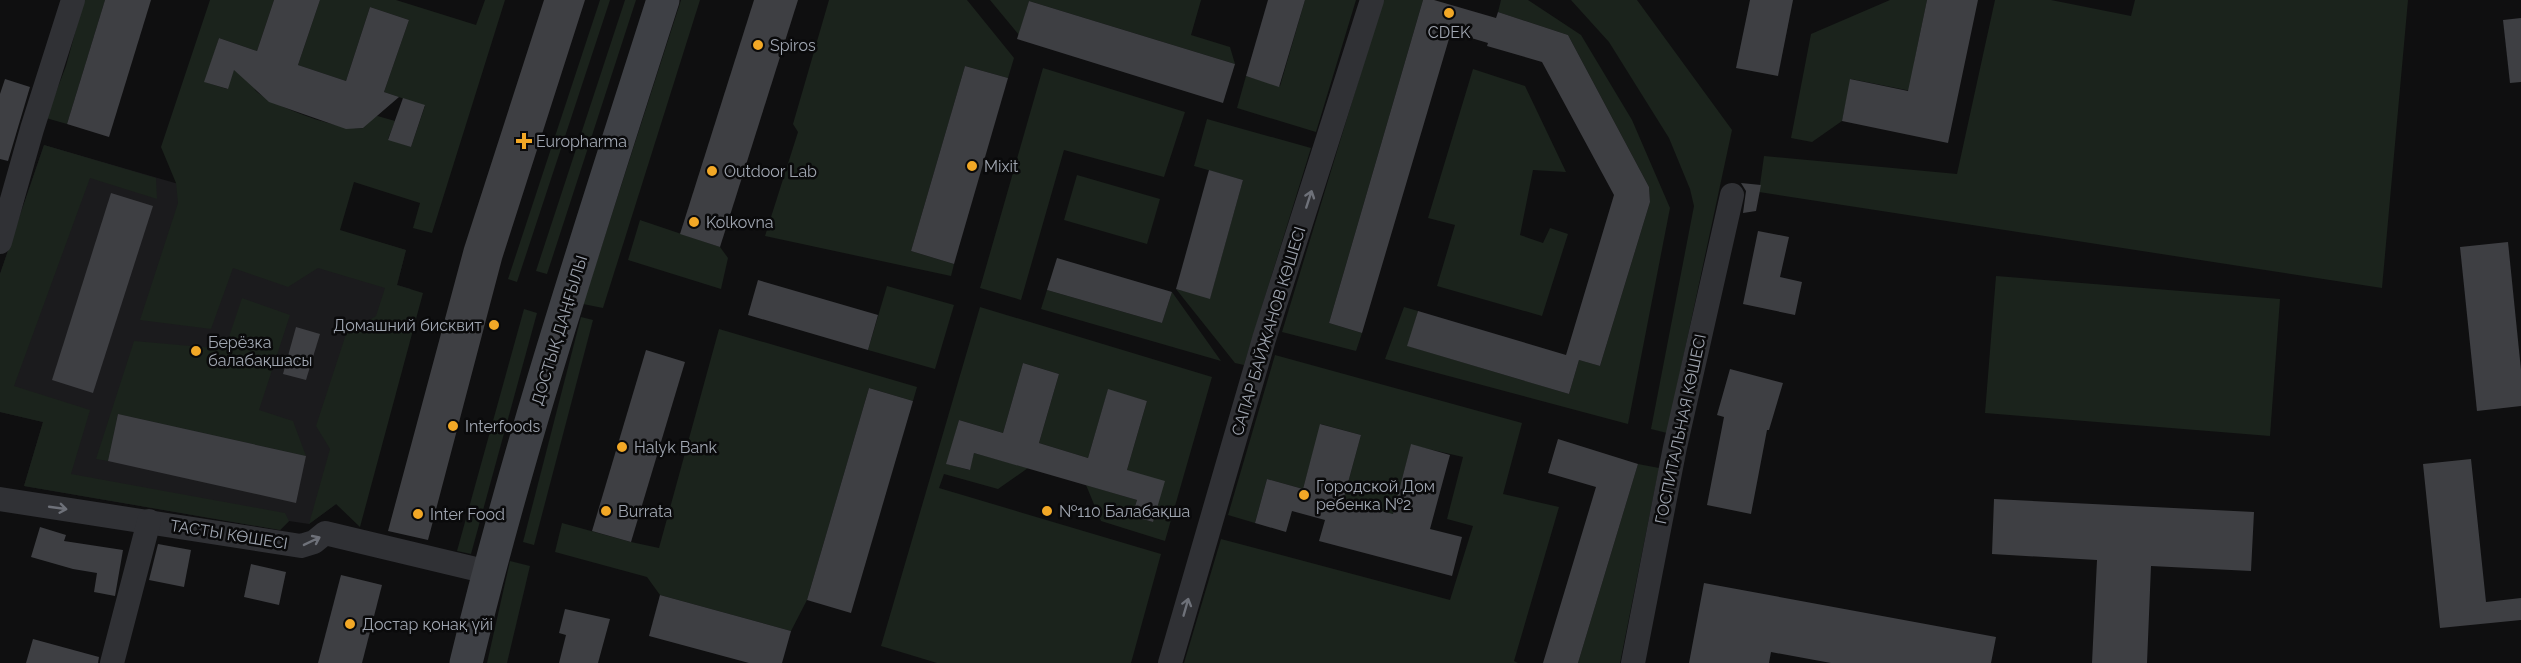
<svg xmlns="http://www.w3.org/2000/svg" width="2521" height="663" font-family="Raleway,sans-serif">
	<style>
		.built { fill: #1b1b1d }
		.green { fill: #1b231c }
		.building { fill: #3e3f43 }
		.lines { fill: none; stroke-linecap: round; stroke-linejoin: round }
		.minor { stroke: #303135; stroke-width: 24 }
		.secondary { stroke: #3e4045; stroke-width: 33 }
		.oneway { stroke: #6e7179 }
		.poi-dot { fill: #f2a826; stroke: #0a0a0b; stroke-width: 2 }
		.labels { text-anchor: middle; stroke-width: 5; stroke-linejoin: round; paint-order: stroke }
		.poi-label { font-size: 16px; fill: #a0a6b1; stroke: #0a0a0b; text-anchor: start }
		.street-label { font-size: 16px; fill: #a0a6b1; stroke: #0a0a0b }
	</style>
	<rect width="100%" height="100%" fill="#0f0f10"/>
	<path class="built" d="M44,145l362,105 -9,35 14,4 -61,205 -41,30 -20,-3 -9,9 -256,-44 19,-64 -43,-10v-138z"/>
	<g class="green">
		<path d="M84,0h21l-38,124 -21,-6 20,-52z"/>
		<path d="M210,0h64l-17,51 -38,-13 -14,44 22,7 7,-20 20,15 1,6c16,16 86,41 108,38l11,-13 21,6 -7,18 23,8 14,-41 -41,-14 25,-72 -39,-13 -24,74 -48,-16 22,-65h76l80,25 9,-25h20l-73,233 -19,-5 7,-25 -66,-21 -14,48 66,20 -9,35 26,8 -63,234 -24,-23 -27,20 21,-75 -14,-23 30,-92 30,-18 9,-28 -67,-20 -30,19 -55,-19 -22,61 -71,-9 38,-117 -2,-20 -15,-36z"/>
		<path d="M600,0h10l-93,282 -9,-3z"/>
		<path d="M625,0h11l-89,274 -11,-3z"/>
		<path d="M681,0h19l-97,308 -20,-4z"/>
		<path d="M829,0h138l47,58 -6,20 -43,-12 -54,185 43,13 -3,12 -186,-40 33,-104 -5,-8z"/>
		<path d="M990,0h211l-10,35 39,12 5,17 -206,-63 -10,34z"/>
		<path d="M1305,0h51l-40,132 -79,-24 9,-32 34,10z"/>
		<path d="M1383,0h40l-94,323 33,10 -6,18 -74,-19z"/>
		<path d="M1501,0h27l53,35 51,85 38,88 -42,216 -243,-65 19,-52 14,4 -10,35 161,48 10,-34 21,6 50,-164 -1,-15 -81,-152 -70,-23z"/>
		<path d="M1571,0h66l95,130 -65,303 -16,-4 43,-223 -4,-17 -21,-51 -60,-96z"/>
		<path d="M1890,0h37l-13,63 12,31 -75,-15 -9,42 -30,21 -21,-4 20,-104z"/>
		<path d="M1995,0h56l80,16 4,-16h273l-26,288 -623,-96 5,-36 193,18z"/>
		<path d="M1043,68l142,44 -21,65 -100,-27 -43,150 -41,-12z"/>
		<path d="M1473,69l52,17 41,86 -33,-2 -13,65 23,8 7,-15 18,6 -26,82 -105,-30 18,-61 -27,-7z"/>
		<path d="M1207,119l104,29 -67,217 -9,-2 -59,-74 34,9 33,-118 -49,-14z"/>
		<path d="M44,145l112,33 1,21 -67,-21 -76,208 76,24 -19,64 214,39 4,8 -9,9 -256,-44 19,-64 -43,-10v-138z"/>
		<path d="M1077,175l83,24 -13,45 -83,-24z"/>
		<path d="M640,220l80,27 8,11 -7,31 -93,-29z"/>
		<path d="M1996,276l284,23 -10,137 -285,-23z"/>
		<path d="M887,286l67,19 -19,64 -67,-19z"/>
		<path d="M1047,290l115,33 10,-31 49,69 -180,-52z"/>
		<path d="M242,298l48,17 -31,95 34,11 13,35 -188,-42 -10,47 -12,-2 38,-118 91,8z"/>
		<path d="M980,307l232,70 -47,164 -64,-20 -15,-36 51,15 -5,16 21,6 -26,-52 20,-69 -39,-11 -20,68 -49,-15 20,-69 -36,-11 -20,70 -44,-13 -12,44 22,6 5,-17 54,15 -30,21 -54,-15 -5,14 222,66 -30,109h-194l-56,-17z"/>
		<path d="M524,309l13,4 -66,241 -14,-3z"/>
		<path d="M581,317l12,3 -59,225 -11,-3z"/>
		<path d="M719,329l198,58 -4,14 -44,-13 -62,212 -16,31 -131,-36 -13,-18 -92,-25 7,-29 69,19 28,6z"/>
		<path d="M1275,355l247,68 -19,71 56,13 -45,154 4,2h-334l37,-124 229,61 23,-74 -26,-7 16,-62 -52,-12 -18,69 -50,-13 18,-66 -40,-11 -18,65 -36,-10 -12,44 -27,-8z"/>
		<path d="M1638,464l21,4 -39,195h-42z"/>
		<path d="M510,561l20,5 -23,97h-20z"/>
	</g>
	<g class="building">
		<path d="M105,0h46l-42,137 -42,-13z"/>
		<path d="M274,0h46l-22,65 48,16 24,-74 39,13 -25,72 15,5 -36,31 -17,1 -77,-27 -35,-32 -6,19 -24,-7 15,-44 38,13z"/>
		<path d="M544,0h41l-83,259 -74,281 -40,-9 76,-283z"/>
		<path d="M754,0h44l-78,247 -40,-13z"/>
		<path d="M1268,0h37l-26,87 -33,-11z"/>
		<path d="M1423,0h11l62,18 2,-6 70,23 81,152 1,15 -50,164 -21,-6 -10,34 -162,-48 11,-35 148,44 48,-160 -72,-133 -55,-16 1,-3 -37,-11 -89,301 -33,-10z"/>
		<path d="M1750,0h43l-15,76 -42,-8z"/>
		<path d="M1927,0h51l-30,143 -106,-22 8,-42 58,12z"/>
		<path d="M1029,1l206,63 -12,39 -206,-64z"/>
		<path d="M2521,18v64l-11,1 -7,-63z"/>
		<path d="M965,66l43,12 -54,186 -43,-13z"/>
		<path d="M5,79l25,8 -22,74 -8,-2v-65z"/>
		<path d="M403,98l22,7 -14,42 -23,-7z"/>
		<path d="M1209,170l34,10 -33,119 -34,-10z"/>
		<path d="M1741,183l20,2 -5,26 -13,2 3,-22z"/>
		<path d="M111,193l42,13 -60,187 -41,-13z"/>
		<path d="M1758,231l31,6 -9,40 22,5 -7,33 -52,-11z"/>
		<path d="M2508,242l13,128v36l-44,5 -17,-164z"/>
		<path d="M1057,258l115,34 -10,31 -115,-33z"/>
		<path d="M758,280l120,35 -10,35 -120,-35z"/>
		<path d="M296,327l24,7 -14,46 -23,-6z"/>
		<path d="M646,350l39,12 -54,180 -39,-11z"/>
		<path d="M1023,363l36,11 -20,69 49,15 20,-69 39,12 -20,69 38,11 -12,41 -21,-6 5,-16 -163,-47 -4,17 -24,-6 13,-44 44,13z"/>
		<path d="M1730,369l53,14 -14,47h-2l-16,84 -44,-9 17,-88 -7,-2z"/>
		<path d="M869,388l44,13 -62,212 -44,-13z"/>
		<path d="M118,414l188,42 -10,47 -188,-42z"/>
		<path d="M1320,424l41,11 -18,66 50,13 18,-70 39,11 -20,74 32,8 -10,39 -133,-35 6,-21 -33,-9 -6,21 -31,-9 12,-44 36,10z"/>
		<path d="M1558,439l80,25 -60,199h-35l53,-176 -48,-14z"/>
		<path d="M2471,459l15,143 35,-4v22l-81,8 -17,-164z"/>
		<path d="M1994,499l260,13 -3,59 -100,-5 -4,97h-55l5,-103 -105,-6z"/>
		<path d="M40,527l26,8 -2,6 59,9 -8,46 -21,-4 3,-19 -24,-4 -42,-12z"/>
		<path d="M158,544l33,6 -7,37 -35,-7z"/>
		<path d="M251,564l35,8 -7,33 -35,-8z"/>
		<path d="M341,575l41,10 -20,78h-44z"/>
		<path d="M1704,583l292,54 -5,26h-160l-60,-11 -2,11h-80z"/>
		<path d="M660,595l131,36 -9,32h-33l-100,-27z"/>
		<path d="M565,609l45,10 -12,44h-39l7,-28 -7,-2z"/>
		<path d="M33,639l66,18 -1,6h-72z"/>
	</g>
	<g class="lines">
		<g class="minor">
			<path d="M0,242l32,-113 41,-129"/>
			<path d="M0,499l301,47 13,-4 11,-9 163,39"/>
			<path d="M112,663l37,-142"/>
			<path d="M1170,663l94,-324 108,-339"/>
			<path d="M1633,663l42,-216 57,-252"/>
		</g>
		<path class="secondary" d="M466,663c54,-224 127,-443 197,-663"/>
	</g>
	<defs><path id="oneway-shaft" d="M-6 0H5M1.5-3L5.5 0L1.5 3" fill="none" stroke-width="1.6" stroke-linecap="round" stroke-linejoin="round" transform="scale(1.5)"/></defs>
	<g class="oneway">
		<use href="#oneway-shaft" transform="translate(1309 199) rotate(-72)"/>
		<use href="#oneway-shaft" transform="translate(58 508) rotate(8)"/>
		<use href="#oneway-shaft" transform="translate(312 541) rotate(-26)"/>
		<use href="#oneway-shaft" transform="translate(1186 607) rotate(-74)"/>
	</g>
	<g class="poi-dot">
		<circle cx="1449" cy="13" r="6"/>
		<circle cx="758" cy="45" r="6"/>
		<path d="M521 132h6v6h6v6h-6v6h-6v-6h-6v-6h6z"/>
		<circle cx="972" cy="166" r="6"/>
		<circle cx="712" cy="171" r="6"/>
		<circle cx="694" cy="222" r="6"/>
		<circle cx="494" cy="325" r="6"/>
		<circle cx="196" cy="351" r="6"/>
		<circle cx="453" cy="426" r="6"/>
		<circle cx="622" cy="447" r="6"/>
		<circle cx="1304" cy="495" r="6"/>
		<circle cx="606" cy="511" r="6"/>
		<circle cx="1047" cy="511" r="6"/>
		<circle cx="418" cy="514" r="6"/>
		<circle cx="350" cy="624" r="6"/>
	</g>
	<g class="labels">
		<g class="poi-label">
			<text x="1449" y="38" text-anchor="middle">CDEK</text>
			<text x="770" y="51">Spiros</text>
			<text x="536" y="147">Europharma</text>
			<text x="984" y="172">Mixit</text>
			<text x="724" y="177">Outdoor Lab</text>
			<text x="706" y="228">Kolkovna</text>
			<text x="482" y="331" text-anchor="end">Домашний бисквит</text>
			<text x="208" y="348">Берёзка<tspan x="208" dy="18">балабақшасы</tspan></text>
			<text x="465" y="432">Interfoods</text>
			<text x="634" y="453">Halyk Bank</text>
			<text x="1316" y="492">Городской Дом<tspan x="1316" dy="18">ребенка №2</tspan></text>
			<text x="618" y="517">Burrata</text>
			<text x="1059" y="517">№110 Балабақша</text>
			<text x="430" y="520">Inter Food</text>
			<text x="362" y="630">Достар қонақ үйі</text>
		</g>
		<g class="street-label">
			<text transform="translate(559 330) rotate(-73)" y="6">ДОСТЫҚ ДАҢҒЫЛЫ</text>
			<text transform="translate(1268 331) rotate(-73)" y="6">САПАР БАЙЖАНОВ КӨШЕСІ</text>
			<text transform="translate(1680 429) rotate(-78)" y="6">ГОСПИТАЛЬНАЯ КӨШЕСІ</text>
			<text transform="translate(229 534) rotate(9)" y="6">ТАСТЫ КӨШЕСІ</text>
		</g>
	</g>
</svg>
